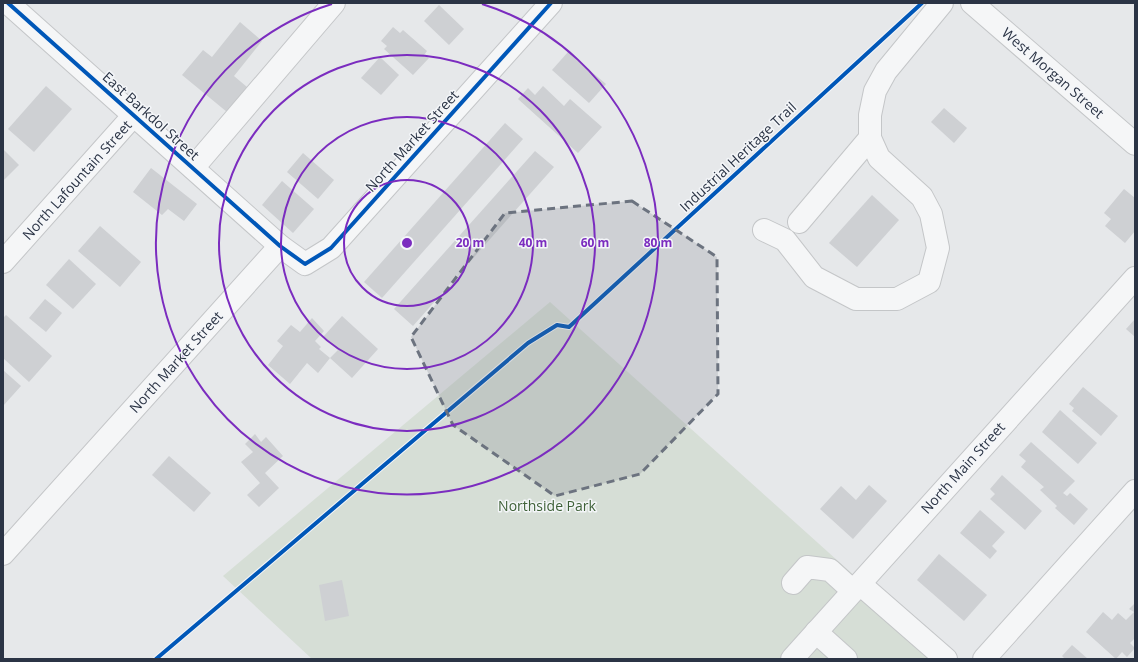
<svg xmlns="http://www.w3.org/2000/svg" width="1138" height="662" font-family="'Open Sans',sans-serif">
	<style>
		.green { fill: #d6ded6 }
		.building { fill: #ced0d3 }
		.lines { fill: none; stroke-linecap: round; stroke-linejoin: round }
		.minor-casing { stroke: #c4c6c8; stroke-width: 24 }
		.minor { stroke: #f5f6f7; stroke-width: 22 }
		.cycleway-casing { stroke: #f4f6f9; stroke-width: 6 }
		.cycleway { stroke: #0057b8; stroke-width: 4 }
		.marked { fill: #6c737f; fill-opacity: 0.2; stroke: #6c737f; stroke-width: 3; stroke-dasharray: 8 5; stroke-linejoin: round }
		.ring { fill: none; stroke: #7b2cbf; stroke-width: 2 }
		.labels { text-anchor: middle; stroke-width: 3; stroke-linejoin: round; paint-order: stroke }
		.street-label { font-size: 14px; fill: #2b3445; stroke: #f4f6f9 }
		.park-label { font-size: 14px; fill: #3f6138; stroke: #f4f6f9 }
		.centre { fill: #7b2cbf; stroke: #f4f6f9; stroke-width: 2 }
		.ring-label { font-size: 12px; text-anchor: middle; font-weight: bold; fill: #7b2cbf; stroke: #f4f6f9; stroke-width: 3; stroke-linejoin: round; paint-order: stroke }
	</style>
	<rect width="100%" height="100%" fill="#e6e8ea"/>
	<path class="green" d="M550,302l397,357h-635l-89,-83z"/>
	<g class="building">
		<path d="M439,5l25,24 -15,16 -25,-24z"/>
		<path d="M240,22l22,19 -28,35 13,11 -20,25 -45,-37 21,-25 9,7z"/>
		<path d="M393,27l7,6 3,-3 24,21 -3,4 5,3 -16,17 -29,-26 3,-3 -6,-5z"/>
		<path d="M568,52l38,32 -17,19 -37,-33z"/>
		<path d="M380,57l19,18 -18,20 -20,-17z"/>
		<path d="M46,86l26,23 -38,43 -26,-23z"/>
		<path d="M543,86l21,20 6,-7 32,28 -24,26 -60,-54 10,-11 7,7z"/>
		<path d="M944,108l23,20 -13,15 -23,-21z"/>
		<path d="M505,123l18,16 -141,159 -18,-16z"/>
		<path d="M3,149l16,16 -16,16z"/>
		<path d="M535,151l19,16 -141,159 -19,-17z"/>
		<path d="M303,153l31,27 -16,19 -31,-27z"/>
		<path d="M151,168l46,36 -13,17 -16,-12 -6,6 -29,-23z"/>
		<path d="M282,181l32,28 -21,24 -31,-28z"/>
		<path d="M1124,189l11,9v33l-10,12 -20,-17 6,-7 -7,-6z"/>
		<path d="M872,195l27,25 -42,47 -28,-24z"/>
		<path d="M100,226l41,36 -21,25 -42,-36z"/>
		<path d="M69,259l27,25 -23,25 -27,-24z"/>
		<path d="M45,299l17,14 -16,19 -17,-14z"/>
		<path d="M6,315l46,41 -23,26 -26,-24v-40z"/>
		<path d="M342,316l36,33 -26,29 -22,-20 8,-8 -15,-13z"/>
		<path d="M312,318l12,13 -9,10 6,6 -2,2 11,9 -12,15 -11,-10 -17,21 -22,-19 15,-19 -6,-5 14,-16 9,7z"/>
		<path d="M1135,319v18l-9,-8z"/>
		<path d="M3,370l18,16 -18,20z"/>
		<path d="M1083,387l35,29 -17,20 -29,-25 2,-3 -5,-4z"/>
		<path d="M1060,410l37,33 -19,21 -36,-32z"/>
		<path d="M255,434l6,8 5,-5 17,19 -18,17 14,15 -20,19 -12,-12 13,-12 -19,-21 12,-10 -8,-8z"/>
		<path d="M1031,442l44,39 -12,12 4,3 3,-3 18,16 -14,16 -19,-17 2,-2 -17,-16 4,-3 -23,-20 5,-6 -7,-6z"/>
		<path d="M169,456l42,37 -17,19 -42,-37z"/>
		<path d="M1002,475l40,36 -17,19 -35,-31 5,-5 -5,-5z"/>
		<path d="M869,485l18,16 -34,38 -33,-30 21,-23 15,14z"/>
		<path d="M980,510l25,22 -13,14 5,5 -7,8 -30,-26z"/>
		<path d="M939,554l48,41 -23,26 -47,-41z"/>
		<path d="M342,580l7,36 -24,5 -6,-36z"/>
		<path d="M1135,603v35l-5,5 5,5 -8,9 -5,-5 -6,7 -30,-27 17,-20 9,8 6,-7 8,7 8,-8 -5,-3z"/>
		<path d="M1072,645l16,14h-23l-3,-3z"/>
	</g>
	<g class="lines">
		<defs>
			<g id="minor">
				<path d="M8,3l272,243 25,18 26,-16 220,-245"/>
				<path d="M972,3l163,141"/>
				<path d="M193,168l141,-165"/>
				<path d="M799,222l71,-84"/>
				<path d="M764,230l21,10 29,37 42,22h41l32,-17 9,-34 -7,-34 -9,-17 -43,-39 -9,-20v-23l5,-24 11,-20 56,-68"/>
				<path d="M3,262l131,-147"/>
				<path d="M3,554l277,-308"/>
				<path d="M793,583l14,-16 23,3 23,21"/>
				<path d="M860,584l86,75"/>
				<path d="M816,632l30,27"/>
				<path d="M792,659l343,-381"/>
				<path d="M984,659l151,-168"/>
			</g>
		</defs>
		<use href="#minor" class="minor-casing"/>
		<use href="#minor" class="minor"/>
		<defs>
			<g id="cycleway">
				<path d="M8,3l272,243 25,18 26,-16 220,-245"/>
				<path d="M156,659l372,-316 29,-18 12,2 353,-324"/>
			</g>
		</defs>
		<use href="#cycleway" class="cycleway-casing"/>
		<use href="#cycleway" class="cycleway"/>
	</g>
	<path class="marked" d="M632,201l85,56 1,137 -78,80 -85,22 -102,-71 -42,-88 94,-124z"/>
	<g class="ring">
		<circle cx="407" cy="243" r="63"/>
		<circle cx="407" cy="243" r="126"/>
		<circle cx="407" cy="243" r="188"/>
		<path d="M482 4A251 251 0 1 1 332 4"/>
	</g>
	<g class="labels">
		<g class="street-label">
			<text transform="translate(1053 73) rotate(41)" y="5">West Morgan Street</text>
			<text transform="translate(151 116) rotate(42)" y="5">East Barkdol Street</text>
			<text transform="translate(412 141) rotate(-48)" y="5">North Market Street</text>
			<text transform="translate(738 157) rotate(-43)" y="5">Industrial Heritage Trail</text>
			<text transform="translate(77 180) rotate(-48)" y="5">North Lafountain Street</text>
			<text transform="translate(176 362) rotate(-48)" y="5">North Market Street</text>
			<text transform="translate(963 468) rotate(-48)" y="5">North Main Street</text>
		</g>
		<g class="park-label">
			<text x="547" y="511">Northside Park</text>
		</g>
	</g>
	<circle cx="407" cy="243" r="6" class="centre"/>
	<g class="ring-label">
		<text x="470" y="247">20 m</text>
		<text x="533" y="247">40 m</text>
		<text x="595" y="247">60 m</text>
		<text x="658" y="247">80 m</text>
	</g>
	<rect width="1138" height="662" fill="none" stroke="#2b3445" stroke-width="8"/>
</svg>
